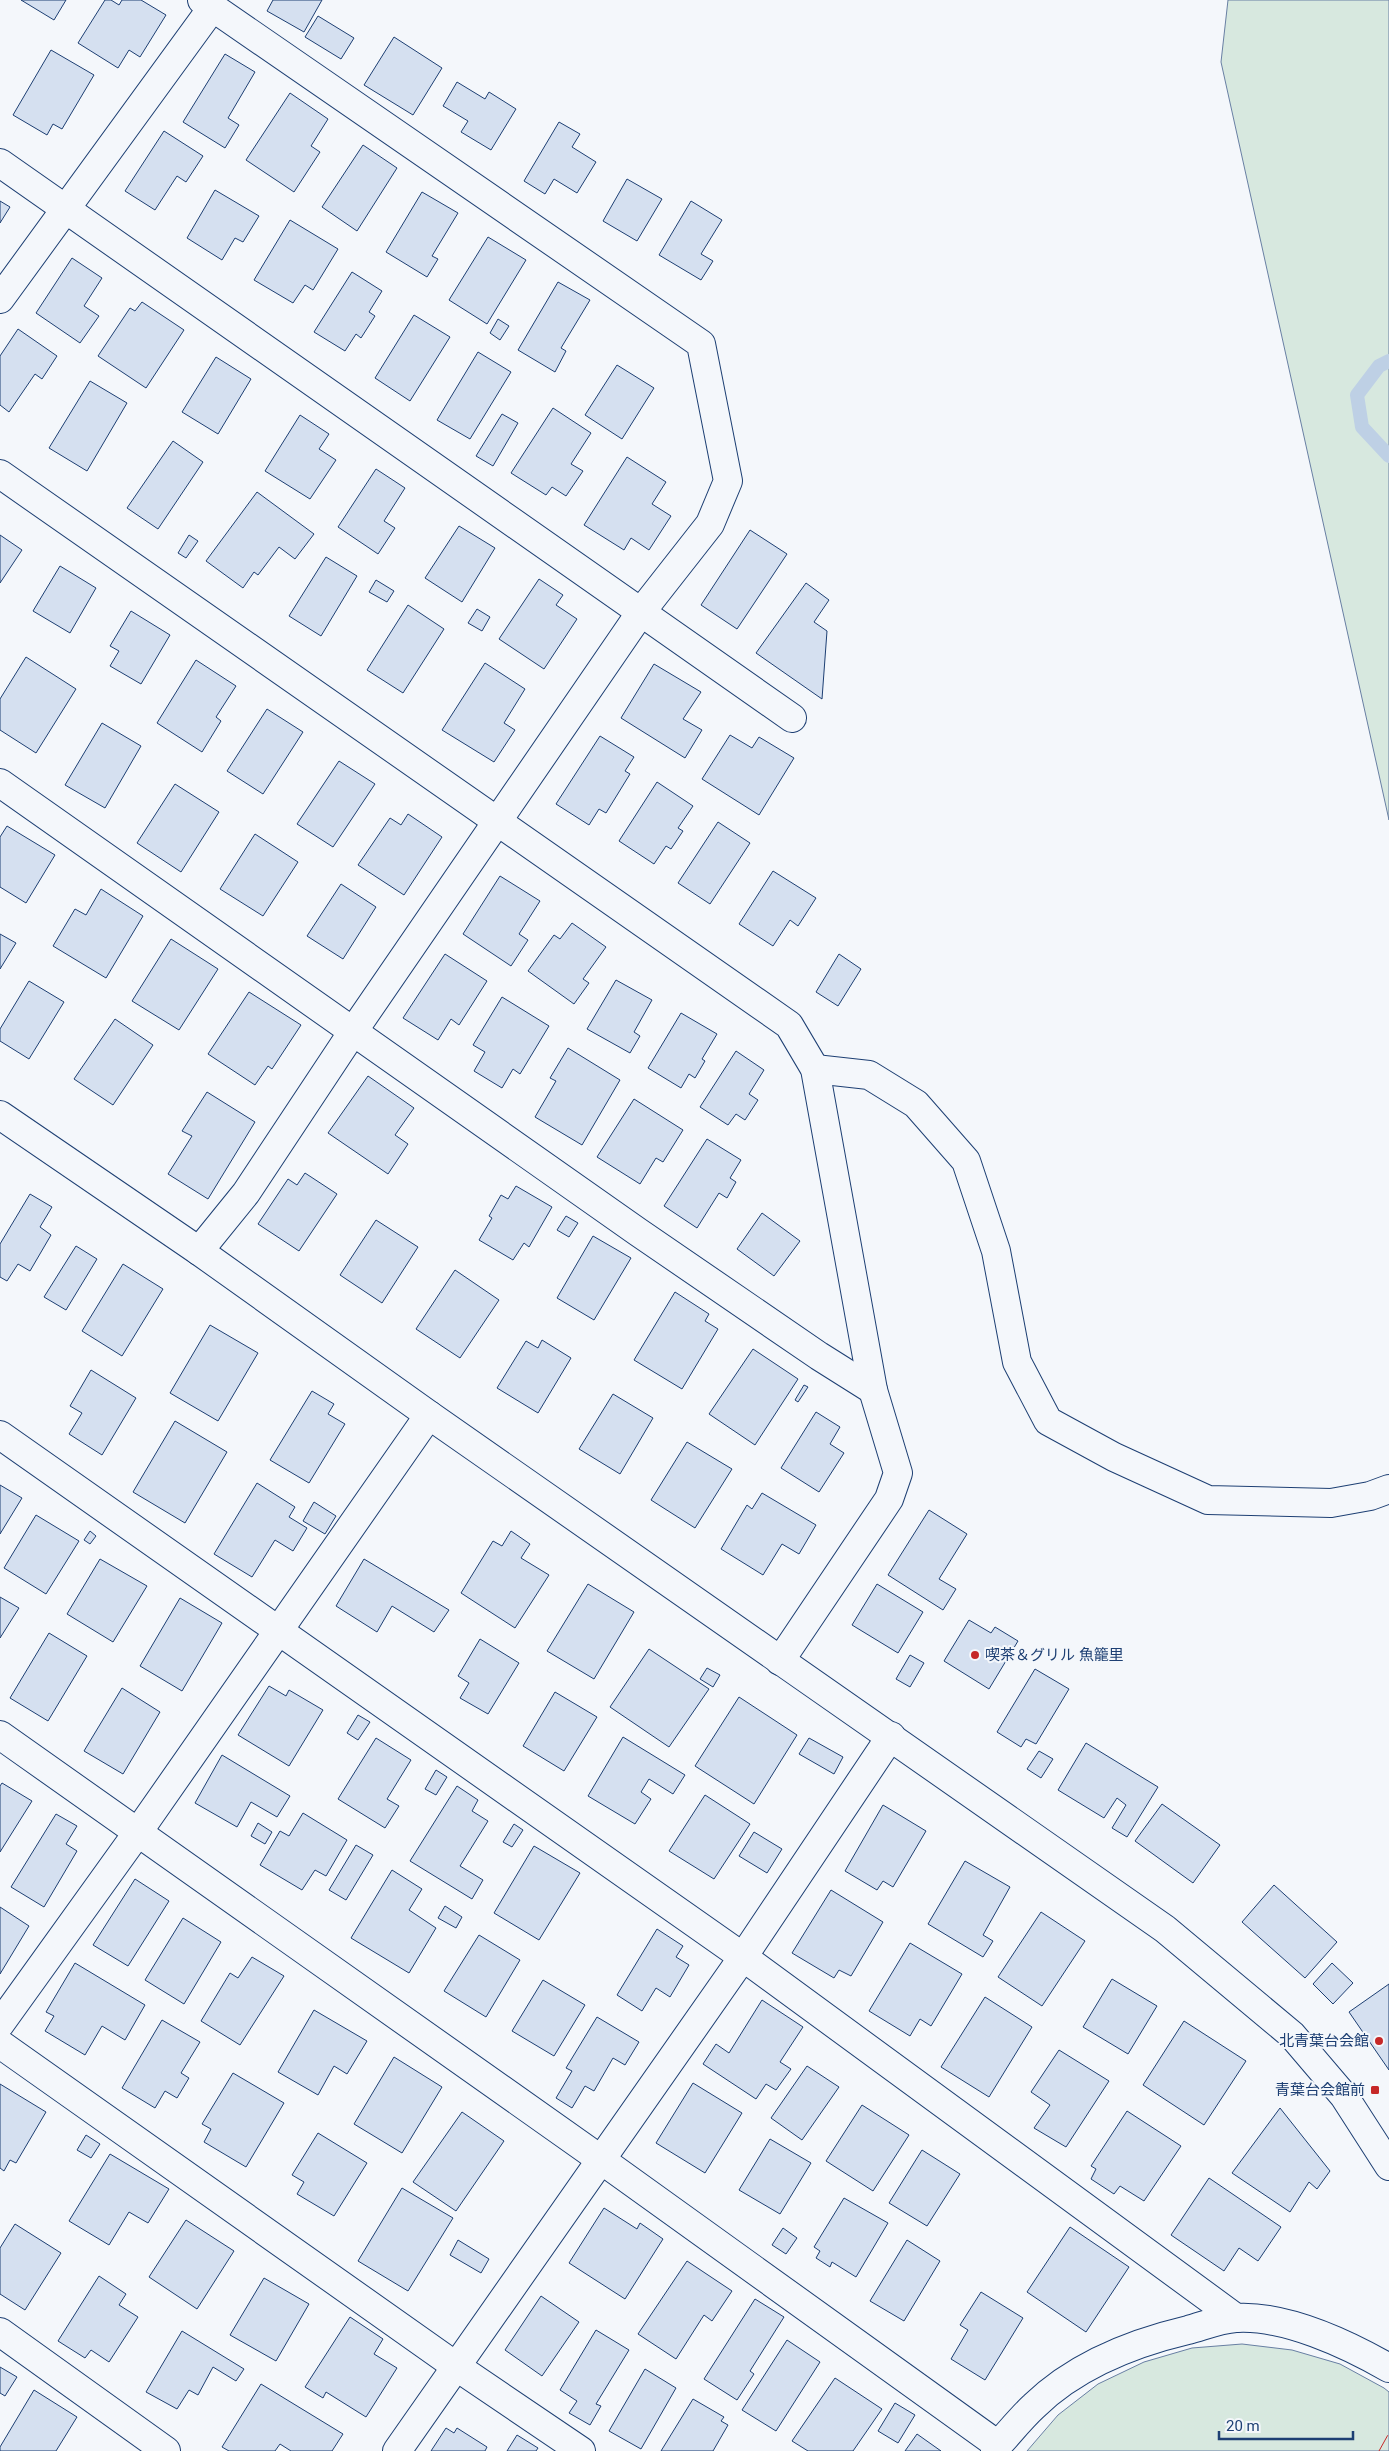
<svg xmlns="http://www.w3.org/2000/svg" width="1389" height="2451" font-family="Roboto,'Noto Sans JP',sans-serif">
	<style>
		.green { fill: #d7e8df; stroke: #687fa3 }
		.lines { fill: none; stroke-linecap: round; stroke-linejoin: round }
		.stream { stroke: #bed0e5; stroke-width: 14 }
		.building { fill: #d5e0f0; stroke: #1d3f73 }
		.minor-casing { stroke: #1d3f73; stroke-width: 30 }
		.minor { stroke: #f4f7fb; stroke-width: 28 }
		.power { stroke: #c62828; stroke-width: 1; stroke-dasharray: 18 4 2.5 4; stroke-linecap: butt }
		.poi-dot { fill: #c62828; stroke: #f4f7fb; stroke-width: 2 }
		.labels { text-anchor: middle; stroke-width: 4; stroke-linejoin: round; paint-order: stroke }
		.poi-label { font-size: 15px; fill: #1d3f73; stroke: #f4f7fb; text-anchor: end }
	</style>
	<rect width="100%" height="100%" fill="#f4f7fb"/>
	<g class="green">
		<path d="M1228,0h161v820l-168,-758z"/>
		<path d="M1242,2344l50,6 48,14 44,24 5,4v59h-362l31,-36 40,-31 46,-22 48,-14z"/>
	</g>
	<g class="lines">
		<path class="stream" d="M1389,361l-10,5 -22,29 5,32 27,29"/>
	</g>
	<g class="building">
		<path d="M21,0h45l-12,20z"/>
		<path d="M105,0h6l8,5 3,-5h19l25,15 -26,42 -11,-7 -11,18 -40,-25z"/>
		<path d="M273,0h49l-18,32 -37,-21z"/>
		<path d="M318,16l36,22 -13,21 -36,-22z"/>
		<path d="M394,37l48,31 -29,47 -49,-30z"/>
		<path d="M51,50l43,25 -32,54 -9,-5 -6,11 -34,-20z"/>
		<path d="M225,54l30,18 -27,46 11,7 -14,23 -42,-26z"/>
		<path d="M457,82l28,17 4,-7 27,17 -25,41 -30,-18 7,-11 -25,-15z"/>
		<path d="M290,93l38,26 -17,27 9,6 -26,40 -48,-32z"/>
		<path d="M559,122l21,12 -8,13 24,15 -19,31 -23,-14 -9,15 -21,-13z"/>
		<path d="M164,131l39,25 -17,26 -9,-6 -22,34 -30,-19z"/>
		<path d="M363,145l34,23 -40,63 -35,-24z"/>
		<path d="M627,179l35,20 -25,42 -34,-20z"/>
		<path d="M215,190l44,26 -16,26 -8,-4 -13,22 -35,-22z"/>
		<path d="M422,192l36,21 -26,43 6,3 -11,18 -41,-25z"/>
		<path d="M0,201l10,6 -10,16z"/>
		<path d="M691,201l31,19 -21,34 12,7 -12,19 -42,-25z"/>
		<path d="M290,220l48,29 -25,41 -8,-5 -12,18 -39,-23z"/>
		<path d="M488,237l38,23 -39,64 -38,-24z"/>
		<path d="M72,258l30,20 -18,28 15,10 -19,27 -44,-30z"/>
		<path d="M352,272l30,19 -13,21 6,4 -14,22 -5,-4 -11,17 -31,-19z"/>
		<path d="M558,282l32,18 -29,48 5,3 -11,21 -37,-22z"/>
		<path d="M142,302l42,28 -38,58 -48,-32 32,-48 5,3z"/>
		<path d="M414,315l36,22 -40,64 -35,-23z"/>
		<path d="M498,319l11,7 -9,14 -10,-7z"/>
		<path d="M18,329l39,27 -15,23 -7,-5 -26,38 -9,-7v-49z"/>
		<path d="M478,352l33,20 -41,67 -33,-19z"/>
		<path d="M216,357l35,22 -33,55 -36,-22z"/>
		<path d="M617,365l37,23 -32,51 -37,-24z"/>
		<path d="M90,381l37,22 -40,68 -38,-23z"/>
		<path d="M553,408l38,25 -20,31 12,7 -17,25 -14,-9 -6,8 -35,-22z"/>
		<path d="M502,414l16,9 -25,43 -17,-10z"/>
		<path d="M300,415l29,19 -10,15 17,11 -26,39 -45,-28z"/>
		<path d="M173,441l30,21 -45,67 -31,-21z"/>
		<path d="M627,457l39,25 -14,22 19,12 -22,34 -18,-12 -7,12 -40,-25z"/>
		<path d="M376,469l29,19 -21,33 11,7 -17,26 -40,-27z"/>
		<path d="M257,492l57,42 -19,25 -16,-12 -21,28 -4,-3 -11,16 -37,-27z"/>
		<path d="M459,526l36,22 -33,54 -37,-24z"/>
		<path d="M750,530l37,24 -50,75 -36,-24z"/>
		<path d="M0,535l22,15 -22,33z"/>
		<path d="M189,535l9,6 -12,17 -8,-5z"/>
		<path d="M326,557l31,19 -36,60 -32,-20z"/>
		<path d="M60,566l36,22 -26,45 -37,-22z"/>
		<path d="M539,579l24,16 -7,10 21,14 -33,50 -45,-30z"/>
		<path d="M376,580l18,11 -7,11 -18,-10z"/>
		<path d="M806,583l23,17 -15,22 13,9 -5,68 -66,-46z"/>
		<path d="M408,605l36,24 -41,64 -36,-23z"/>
		<path d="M477,609l13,8 -8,14 -14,-8z"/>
		<path d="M131,611l39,24 -29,49 -31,-18 9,-15 -9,-5z"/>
		<path d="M26,657l50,32 -40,64 -36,-23v-31z"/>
		<path d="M196,660l40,26 -20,31 5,4 -19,31 -45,-29z"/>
		<path d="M485,663l40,26 -21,34 11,7 -21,32 -52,-32z"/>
		<path d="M654,664l47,28 -18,27 19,11 -17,28 -64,-40z"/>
		<path d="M267,709l36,23 -40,62 -36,-23z"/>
		<path d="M102,723l39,23 -36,62 -40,-23z"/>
		<path d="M730,735l22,13 7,-11 35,21 -35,57 -57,-36z"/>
		<path d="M600,736l34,21 -9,14 5,3 -24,39 -7,-4 -10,16 -33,-21z"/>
		<path d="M339,761l36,23 -42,63 -36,-23z"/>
		<path d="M657,782l36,24 -15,22 5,3 -12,18 -5,-3 -12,18 -35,-23z"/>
		<path d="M175,784l44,28 -38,60 -44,-29z"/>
		<path d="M408,814l34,23 -38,58 -46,-30 32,-47 11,7z"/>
		<path d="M718,822l32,21 -40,61 -32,-21z"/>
		<path d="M7,826l48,29 -29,48 -26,-16v-50z"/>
		<path d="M255,834l43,28 -35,54 -43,-27z"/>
		<path d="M773,871l43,27 -18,28 -8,-6 -17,26 -34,-22z"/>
		<path d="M500,876l40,25 -21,33 9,6 -17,26 -48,-32z"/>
		<path d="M341,884l35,23 -33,52 -36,-23z"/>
		<path d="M101,889l42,27 -37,62 -53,-32 22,-37 11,6z"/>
		<path d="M572,923l34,24 -23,32 6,4 -15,21 -46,-33 26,-36 6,4z"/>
		<path d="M0,934l16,9 -16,26z"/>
		<path d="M171,939l47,30 -39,61 -47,-29z"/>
		<path d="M445,954l42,27 -28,44 -8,-6 -13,21 -35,-22z"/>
		<path d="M839,954l22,15 -23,37 -22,-14z"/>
		<path d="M616,980l36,20 -18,32 6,4 -10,17 -43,-24z"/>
		<path d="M29,981l35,21 -35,57 -29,-18v-12z"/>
		<path d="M249,992l52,33 -29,44 -4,-3 -13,19 -47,-31z"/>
		<path d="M502,997l47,29 -29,48 -7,-5 -11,19 -28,-17 11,-19 -12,-7z"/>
		<path d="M681,1013l36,21 -15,25 3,2 -10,17 -6,-4 -8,14 -33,-20z"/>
		<path d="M115,1019l38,26 -40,60 -39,-26z"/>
		<path d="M568,1048l52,32 -38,65 -47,-28 21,-36 -6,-3z"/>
		<path d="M736,1051l28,19 -15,24 9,6 -13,20 -9,-6 -8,11 -28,-18z"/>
		<path d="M368,1076l46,32 -19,27 13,9 -20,30 -60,-41z"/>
		<path d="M207,1092l48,30 -47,77 -40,-25 24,-38 -10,-5z"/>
		<path d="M634,1099l49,31 -20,32 -7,-4 -16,26 -43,-27z"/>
		<path d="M707,1139l34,21 -11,18 6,4 -9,16 -8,-5 -22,35 -33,-22z"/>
		<path d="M305,1173l32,21 -38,57 -41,-27 30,-45 9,6z"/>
		<path d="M516,1186l36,21 -23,40 -5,-4 -11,17 -34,-20 13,-22 -3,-2 12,-21 7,4z"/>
		<path d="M30,1194l22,13 -12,20 11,8 -21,36 -12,-7 -11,17 -7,-4v-33z"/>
		<path d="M762,1213l38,28 -26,35 -37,-27z"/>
		<path d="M566,1216l12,7 -9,14 -12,-7z"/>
		<path d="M376,1220l42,27 -36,56 -42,-28z"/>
		<path d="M593,1236l38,22 -37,62 -37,-22z"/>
		<path d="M76,1246l21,13 -31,51 -22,-13z"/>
		<path d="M123,1264l40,25 -41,67 -40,-25z"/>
		<path d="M455,1270l44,30 -39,58 -44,-29z"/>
		<path d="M675,1292l34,22 -4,7 13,8 -36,60 -48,-29z"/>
		<path d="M210,1325l48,28 -40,68 -48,-28z"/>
		<path d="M542,1340l29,18 -33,55 -41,-25 29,-47 12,7z"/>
		<path d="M753,1349l45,30 -43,66 -46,-31z"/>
		<path d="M91,1370l45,28 -34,57 -33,-21 13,-21 -12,-7z"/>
		<path d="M804,1385l4,2 -10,15 -3,-2z"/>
		<path d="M312,1391l22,13 -6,10 17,10 -36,59 -39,-23z"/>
		<path d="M613,1394l40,24 -33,56 -41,-25z"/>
		<path d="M816,1412l24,15 -10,17 14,9 -25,39 -38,-24z"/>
		<path d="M175,1421l52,31 -42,71 -52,-31z"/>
		<path d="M687,1442l45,27 -37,59 -44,-28z"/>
		<path d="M257,1483l38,24 -6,10 18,11 -14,23 -18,-11 -23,37 -38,-23z"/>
		<path d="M0,1485l22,13 -22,36z"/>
		<path d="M762,1493l54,32 -17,29 -17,-10 -19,31 -42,-26 26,-44 5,4z"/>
		<path d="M314,1502l22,14 -11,18 -22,-13z"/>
		<path d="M929,1510l38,24 -28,45 17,10 -13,21 -55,-35z"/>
		<path d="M36,1515l43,26 -33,53 -42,-26z"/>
		<path d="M90,1531l6,5 -6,8 -6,-4z"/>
		<path d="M511,1531l19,13 -9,14 28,17 -34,53 -54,-35 32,-52 9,5z"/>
		<path d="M100,1559l47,27 -34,56 -46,-28z"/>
		<path d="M364,1559l85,51 -15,22 -42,-26 -15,26 -41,-26z"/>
		<path d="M588,1584l46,28 -40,67 -47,-28z"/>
		<path d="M877,1584l46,28 -25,41 -46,-28z"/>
		<path d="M0,1597l19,11 -19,30z"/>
		<path d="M180,1598l42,25 -40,68 -42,-25z"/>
		<path d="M969,1620l22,13 4,-6 23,14 -29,48 -45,-28z"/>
		<path d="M49,1633l38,23 -39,65 -38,-23z"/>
		<path d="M480,1639l39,24 -31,51 -28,-16 9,-15 -11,-7z"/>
		<path d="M649,1649l60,40 -40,58 -59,-40z"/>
		<path d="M910,1655l14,8 -14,24 -14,-8z"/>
		<path d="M707,1668l13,7 -7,12 -13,-8z"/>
		<path d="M1035,1669l34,20 -33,55 -10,-5 -5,8 -24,-15z"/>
		<path d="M269,1686l17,10 3,-6 34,20 -34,56 -51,-31z"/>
		<path d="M122,1688l38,24 -37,62 -39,-23z"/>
		<path d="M555,1692l42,25 -33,54 -41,-25z"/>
		<path d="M739,1697l58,38 -43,69 -59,-38z"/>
		<path d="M358,1715l12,7 -12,18 -11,-7z"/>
		<path d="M623,1737l62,38 -12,19 -24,-15 -8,13 10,7 -16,25 -47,-28z"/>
		<path d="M376,1738l35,22 -24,39 12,7 -14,22 -47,-29z"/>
		<path d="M809,1738l34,19 -9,17 -35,-20z"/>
		<path d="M1086,1743l72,44 -31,50 -15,-9 14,-23 -9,-7 -13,20 -46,-28z"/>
		<path d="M1039,1751l14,8 -12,19 -14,-9z"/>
		<path d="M222,1755l68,41 -13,21 -26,-15 -14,25 -42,-24z"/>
		<path d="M436,1770l11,7 -11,18 -11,-6z"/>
		<path d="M2,1783l30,18 -32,51v-66z"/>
		<path d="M457,1786l21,14 -6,11 16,10 -28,45 23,14 -11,19 -62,-38z"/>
		<path d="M705,1795l45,29 -36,55 -45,-28z"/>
		<path d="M1162,1804l58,41 -27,38 -58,-42z"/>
		<path d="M883,1805l43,26 -33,56 -10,-6 -6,9 -32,-19z"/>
		<path d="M303,1813l44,27 -21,36 -11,-6 -13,20 -42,-25 20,-34 9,5z"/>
		<path d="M56,1814l21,12 -11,18 11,7 -33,56 -33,-20z"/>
		<path d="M258,1823l14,9 -7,12 -14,-8z"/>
		<path d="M514,1824l9,6 -11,17 -9,-5z"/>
		<path d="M754,1832l28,17 -15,24 -28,-17z"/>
		<path d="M356,1845l17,10 -27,45 -17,-10z"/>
		<path d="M534,1846l46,27 -41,67 -45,-27z"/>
		<path d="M965,1861l45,26 -27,48 10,6 -10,16 -55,-33z"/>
		<path d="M392,1870l30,19 -13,21 27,18 -27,45 -58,-35z"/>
		<path d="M135,1879l34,22 -41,65 -35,-21z"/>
		<path d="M1274,1885l63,57 -32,36 -63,-56z"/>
		<path d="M831,1890l52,32 -32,54 -12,-6 -5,8 -42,-25z"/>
		<path d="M445,1906l17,11 -6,11 -18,-10z"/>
		<path d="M0,1907l29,19 -29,48z"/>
		<path d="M1041,1912l44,29 -43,65 -44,-29z"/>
		<path d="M183,1918l38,24 -37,62 -39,-24z"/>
		<path d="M657,1929l26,17 -7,11 13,8 -19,32 -14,-9 -14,23 -25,-16z"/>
		<path d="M479,1935l41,25 -34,57 -42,-26z"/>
		<path d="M910,1943l52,31 -31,52 -11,-7 -10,17 -41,-25z"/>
		<path d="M252,1957l32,19 -44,69 -39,-24 29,-48 8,5z"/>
		<path d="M75,1963l70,42 -20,35 -23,-14 -17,29 -40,-24 9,-15 -8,-4z"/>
		<path d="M1332,1963l21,20 -20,21 -20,-20z"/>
		<path d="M1112,1979l45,27 -29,48 -45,-27z"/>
		<path d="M543,1980l42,25 -31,51 -42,-25z"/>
		<path d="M1389,1984v86l-40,-58z"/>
		<path d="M985,1997l47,30 -43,70 -48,-30z"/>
		<path d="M762,2000l41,27 -23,35 11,7 -15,21 -10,-6 -10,15 -53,-35 13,-20 13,9z"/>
		<path d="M314,2010l53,31 -20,33 -13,-8 -16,29 -40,-23z"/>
		<path d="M597,2017l42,25 -14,23 -12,-7 -19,33 -9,-5 -13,22 -16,-10 16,-27 -6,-3z"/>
		<path d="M162,2020l38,22 -19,31 8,5 -12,20 -12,-7 -10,17 -33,-20z"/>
		<path d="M1184,2021l62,40 -42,64 -61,-40z"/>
		<path d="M1059,2050l50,31 -43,66 -32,-19 16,-23 -19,-13z"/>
		<path d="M394,2057l48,30 -40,66 -48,-29z"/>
		<path d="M807,2066l32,21 -37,53 -31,-22z"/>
		<path d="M233,2073l51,30 -38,64 -42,-25 7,-13 -9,-5z"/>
		<path d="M693,2083l49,30 -37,60 -49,-30z"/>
		<path d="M0,2084l46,28 -30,51 -6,-3 -6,11 -4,-3z"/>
		<path d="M862,2105l47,30 -36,56 -47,-30z"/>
		<path d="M1280,2108l50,63 -13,18 -8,-7 -19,30 -58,-39z"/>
		<path d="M1127,2111l54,35 -37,55 -24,-15 -6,8 -23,-15 5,-10 -5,-3z"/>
		<path d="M462,2112l42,29 -48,70 -43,-29z"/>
		<path d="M318,2133l49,30 -33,53 -37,-22 7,-12 -12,-7z"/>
		<path d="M86,2135l14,9 -9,14 -14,-8z"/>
		<path d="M770,2139l41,24 -31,51 -41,-24z"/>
		<path d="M922,2150l38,24 -33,52 -38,-23z"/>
		<path d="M110,2154l59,35 -21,34 -19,-11 -20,33 -40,-24z"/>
		<path d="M1209,2178l72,49 -23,34 -19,-13 -15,23 -53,-36z"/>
		<path d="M402,2188l51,30 -45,73 -50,-30z"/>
		<path d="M844,2198l44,25 -32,54 -24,-15 -2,5 -14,-9 4,-7 -6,-4z"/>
		<path d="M604,2208l33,21 3,-6 23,16 -38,60 -56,-36z"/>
		<path d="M186,2220l48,31 -37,58 -48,-32z"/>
		<path d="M15,2224l46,29 -36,57 -25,-16v-46z"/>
		<path d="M1070,2227l59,40 -43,65 -59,-40z"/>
		<path d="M783,2228l14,10 -11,16 -14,-9z"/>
		<path d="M458,2240l31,19 -8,14 -31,-18z"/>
		<path d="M907,2240l33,21 -36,60 -34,-20z"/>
		<path d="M687,2261l45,30 -20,30 -8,-6 -28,44 -38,-25z"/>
		<path d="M99,2276l27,18 -7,11 19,12 -29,45 -18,-12 -6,8 -27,-17z"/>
		<path d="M264,2278l45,26 -33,57 -46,-26z"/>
		<path d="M981,2292l42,26 -38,62 -34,-21 17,-29 -8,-5z"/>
		<path d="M541,2296l38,26 -37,54 -37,-26z"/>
		<path d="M755,2299l29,18 -34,54 4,3 -17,26 -33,-21z"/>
		<path d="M350,2317l33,22 -9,15 23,14 -31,49 -40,-25 -3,6 -18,-11z"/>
		<path d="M596,2330l33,20 -33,54 5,2 -11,19 -21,-12 8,-12 -17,-11z"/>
		<path d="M182,2331l62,38 -8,12 -23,-14 -15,28 -9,-5 -12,19 -31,-17z"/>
		<path d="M787,2340l33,22 -44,69 -34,-21z"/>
		<path d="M0,2367l17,10 -12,19 -5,-3z"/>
		<path d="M645,2369l31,19 -35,61 -32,-18z"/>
		<path d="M835,2378l47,31 -29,42h-45l-16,-10z"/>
		<path d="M261,2384l82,50 -11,17h-41l-11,-7 -5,7h-46l-7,-4z"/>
		<path d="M34,2390l43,27 -21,34h-56v-4z"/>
		<path d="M693,2399l31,18 -3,4 7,4 -15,26h-52z"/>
		<path d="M895,2403l20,12 -17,28 -20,-12z"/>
		<path d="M446,2428l8,5 3,-5 30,19 -2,4h-54z"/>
		<path d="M917,2434l24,17h-36z"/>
		<path d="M517,2435l21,13 -2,3h-29z"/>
	</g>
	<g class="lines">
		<defs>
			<g id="minor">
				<path d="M0,163l792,555"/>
				<path d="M0,299l212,-291"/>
				<path d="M0,474l789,551 26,44 58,321 25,83 -9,26 -109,162"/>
				<path d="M0,783l638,449 181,124 54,34"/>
				<path d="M815,1069l54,6 47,29 50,57 30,90 21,111 31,59 66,36 94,43 123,3 39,-7 19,-7"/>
				<path d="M0,1115l199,136 230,164 736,514 127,106 52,61 45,70"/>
				<path d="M199,1251l47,-58 106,-160 289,-421 69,-88 18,-43 -27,-137 -499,-344"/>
				<path d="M0,1435l743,522 493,361"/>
				<path d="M0,1735l600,424 398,286"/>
				<path d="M0,2024l138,-192 291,-417"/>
				<path d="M0,2044l457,323 124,84"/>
				<path d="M0,2332l166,119"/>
				<path d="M397,2451l346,-494 148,-221"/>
				<path d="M995,2451l3,-6c12,-13 23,-27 36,-39 42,-41 99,-63 154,-76 15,-4 32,-11 48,-12 49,-3 111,26 153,50"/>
			</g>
		</defs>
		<use href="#minor" class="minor-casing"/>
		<use href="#minor" class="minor"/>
		<path class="power" d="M1379,2451l10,-18"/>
	</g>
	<g class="poi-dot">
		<circle cx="975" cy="1655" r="5"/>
		<circle cx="1379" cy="2041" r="5"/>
		<rect x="1370" y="2085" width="10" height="10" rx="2.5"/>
	</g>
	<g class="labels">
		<g class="poi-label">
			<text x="985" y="1660" text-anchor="start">喫茶＆グリル 魚籠里</text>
			<text x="1369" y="2046">北青葉台会館</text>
			<text x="1365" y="2095">青葉台会館前</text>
		</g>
	</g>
	<path d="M1219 2431v8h134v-8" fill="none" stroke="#1d3f73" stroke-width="2.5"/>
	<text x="1226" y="2431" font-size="15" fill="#1d3f73" stroke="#f4f7fb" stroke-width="4" paint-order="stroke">20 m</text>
</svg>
